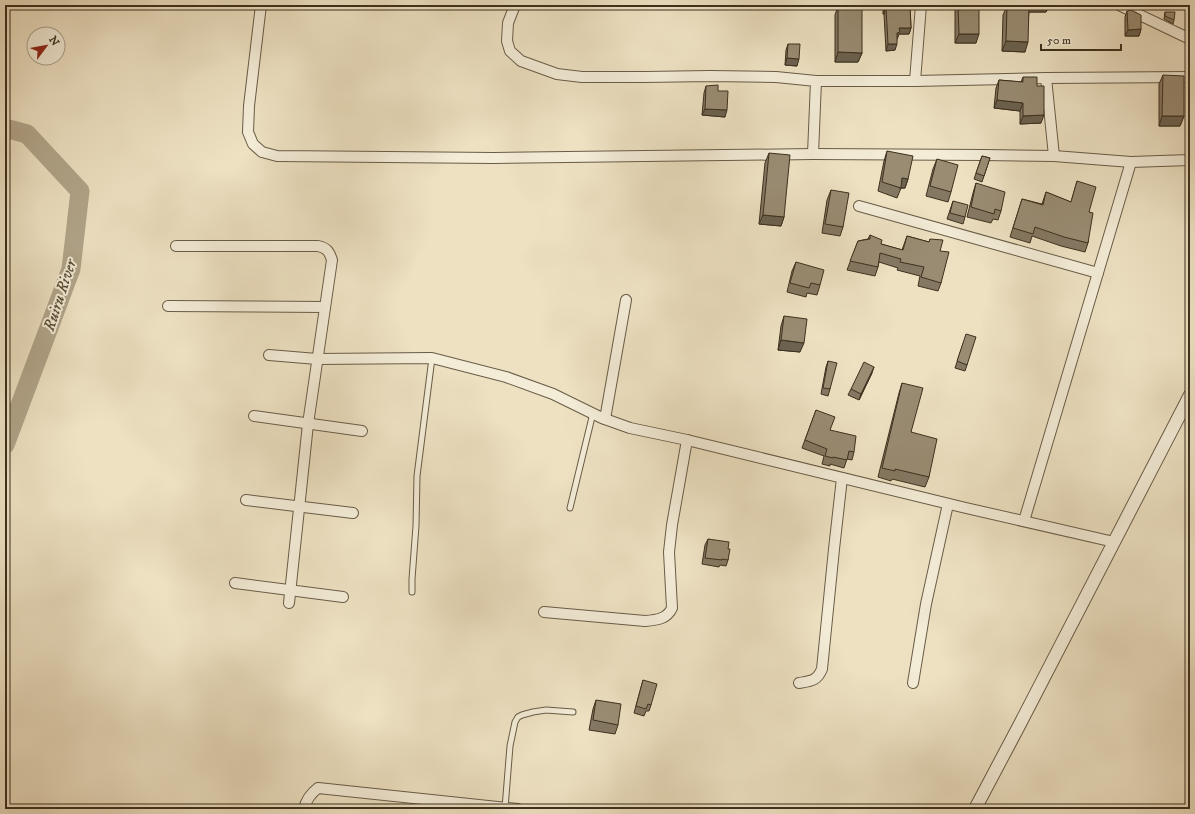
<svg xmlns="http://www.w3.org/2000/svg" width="1195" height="814" font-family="'IM FELL DW Pica',serif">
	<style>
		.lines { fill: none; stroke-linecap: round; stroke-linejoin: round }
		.river { stroke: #b1a58a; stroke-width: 19 }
		.service-casing { stroke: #695c47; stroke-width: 7 }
		.minor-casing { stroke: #695c47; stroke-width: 12 }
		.tertiary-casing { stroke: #695c47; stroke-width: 14 }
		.service { stroke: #f3ecd7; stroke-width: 5 }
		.minor { stroke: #f3ecd7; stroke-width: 10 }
		.tertiary { stroke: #f3ecd7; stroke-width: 12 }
		.wall { fill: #847863; stroke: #3d301e }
		.shaded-wall { fill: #6b6250; stroke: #3d301e }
		.building { fill: #998c73; stroke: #3d301e }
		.labels { text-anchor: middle; stroke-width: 4; stroke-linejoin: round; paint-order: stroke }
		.water-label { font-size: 16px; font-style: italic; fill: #5a4d39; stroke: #f3ecd7 }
	</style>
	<rect width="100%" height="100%" fill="#ede1c2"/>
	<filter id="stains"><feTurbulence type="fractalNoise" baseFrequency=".005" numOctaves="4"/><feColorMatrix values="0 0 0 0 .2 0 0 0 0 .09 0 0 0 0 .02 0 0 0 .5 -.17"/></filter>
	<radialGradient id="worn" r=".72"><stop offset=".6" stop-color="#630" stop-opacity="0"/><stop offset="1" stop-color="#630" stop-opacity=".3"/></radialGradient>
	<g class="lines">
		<path class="river" d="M5,128l22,6 53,57 -9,78 -66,176"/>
		<defs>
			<g id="service">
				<path d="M570,508l23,-95"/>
				<path d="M412,592v-13l4,-53 1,-50 15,-118"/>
				<path d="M505,808l5,-62 5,-24 3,-5 4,-2 11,-3 13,-2 27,2"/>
			</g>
			<g id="minor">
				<path d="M261,5l-12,101 -1,26 5,12 9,8 15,4 217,2 319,-4 171,1 70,1 77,6 59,-2"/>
				<path d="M515,5l-7,18 -1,18 3,10 11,10 36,13 25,3h63l65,-1 66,1 40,4 -3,73"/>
				<path d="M1119,5l71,34"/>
				<path d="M1046,78l8,78"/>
				<path d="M816,81h99l131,-3 144,-1"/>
				<path d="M915,81l6,-76"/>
				<path d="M859,206l239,67"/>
				<path d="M176,246h142c9,2 11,5 14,14l-24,164 -19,179"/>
				<path d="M168,306l157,1"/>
				<path d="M269,355l48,4 115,-1 74,19 47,17 49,24 28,10 57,12 279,68 148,34"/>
				<path d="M254,416l108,15"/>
				<path d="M605,419l21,-119"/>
				<path d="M246,500l107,13"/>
				<path d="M1024,521l107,-359"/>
				<path d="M235,583l108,14"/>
				<path d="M544,612l101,9c12,-1 22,-2 27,-13l-3,-56 3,-27 15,-85"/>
				<path d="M799,683c12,-2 18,-2 23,-14l12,-120 8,-71"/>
				<path d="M913,683l13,-79 22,-100"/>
				<path d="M304,809c2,-9 6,-15 14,-21l200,21"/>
			</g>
			<path id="tertiary" d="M975,809l46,-87 169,-327"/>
		</defs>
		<use href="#service" class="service-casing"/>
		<use href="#minor" class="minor-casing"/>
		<use href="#tertiary" class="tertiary-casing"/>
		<use href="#service" class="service"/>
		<use href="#minor" class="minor"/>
		<use href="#tertiary" class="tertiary"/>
	</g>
	<g class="wall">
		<path d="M883,5h27l1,23 -2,6h-10l-2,5 -2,11 -9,1 -2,-37h-1z"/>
		<path d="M955,5h24l-3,38h-21z"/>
		<path d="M1026,5h23v1l-3,6h-17l-4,40 -23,-1 1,-36 4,-9h19z"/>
		<path d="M1136,5h9l-1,3z"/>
		<path d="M838,6l24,47 -4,9h-23v-47z"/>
		<path d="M1127,11l14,18 -2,7h-14v-19z"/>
		<path d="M1165,12l9,8 -1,4 -9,-5z"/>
		<path d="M788,44l9,22 -12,-1 1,-15z"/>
		<path d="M1163,75l21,41 -4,10h-21v-42z"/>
		<path d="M1023,77l18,46 -21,1v-13l-26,-3 2,-20 3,-8 22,2z"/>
		<path d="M706,86l12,5 7,26 -23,-2 2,-22z"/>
		<path d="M887,151l21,28 -3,9h-4l-4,10 -19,-7 6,-30z"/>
		<path d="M769,153l15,64 -3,9 -22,-2 6,-61z"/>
		<path d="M982,156l8,2 -8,24 -8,-3z"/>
		<path d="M937,159l14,33 -3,10 -22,-6 7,-27z"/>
		<path d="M1077,181l12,31 -1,31 -3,9 -24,-6 -29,-10 -2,7 -20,-6 12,-38 20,5 4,-12 25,10z"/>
		<path d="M976,183l25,28 -3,9 -5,-1 -2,4 -24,-6 6,-24z"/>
		<path d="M831,190l12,37 -3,9 -18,-3 5,-33z"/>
		<path d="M953,201l12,16 -2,7 -16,-5z"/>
		<path d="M870,235l11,9 21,6 5,-14 22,6 1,-3 10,12 1,32 -3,8 -20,-5 2,-10 -23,-6 1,-2 -19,-6 -1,5 -3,9 -28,-6 11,-29 10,-2z"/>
		<path d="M796,262l24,23 -3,10 -10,-2 -1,4 -19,-5 5,-21z"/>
		<path d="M784,316l16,36 -22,-2 3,-24z"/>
		<path d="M964,341l3,24 -2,6 -10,-3z"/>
		<path d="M828,361l2,28 -2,7 -7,-2 5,-27z"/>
		<path d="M872,373l-13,27 -11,-5 3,-6z"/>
		<path d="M902,383l9,49 18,45 -4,10 -33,-8 -1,2 -13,-4 21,-84z"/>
		<path d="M816,410l14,20 24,22 -2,8 -5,-1 -3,9 -14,-4v2l-8,-2 2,-8 -22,-8z"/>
		<path d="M708,539l20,10v11l-2,6 -6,-1 -1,2 -17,-3 3,-19z"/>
		<path d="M643,680l8,25 -2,6h-3l-2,5 -10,-3z"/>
		<path d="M596,700l22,25 -3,9 -26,-4 4,-21z"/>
	</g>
	<g class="shaded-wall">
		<path d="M1028,5l21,1 -3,6h-20z"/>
		<path d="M885,8h1l-2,6h-1z"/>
		<path d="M899,28h12l-2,6h-10l-2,5h-2z"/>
		<path d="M1141,29l-2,7h-14l3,-6z"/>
		<path d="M959,34h20l-3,9h-21z"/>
		<path d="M1006,41l22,1 -3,10 -23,-1z"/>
		<path d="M888,44h9l-2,6 -9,1z"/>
		<path d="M838,52l24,1 -4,9h-23z"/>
		<path d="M787,58l12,1 -2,7 -12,-1z"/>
		<path d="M997,100l26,3 -3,8 -26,-3z"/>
		<path d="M705,109l22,1 -2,7 -23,-2z"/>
		<path d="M1044,115l-3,8 -21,1 3,-8z"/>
		<path d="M1162,116h22l-4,10h-21z"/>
		<path d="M902,178l6,1 -3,9h-6z"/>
		<path d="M763,215l21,2 -3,9 -22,-2z"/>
		<path d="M781,340l23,3 -4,9 -22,-2z"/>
		<path d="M874,367l-2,6 -13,27 2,-6z"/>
	</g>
	<g class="building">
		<path d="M885,5h25l1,23h-12l1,4 -3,1v11h-9l-2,-36h-1z"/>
		<path d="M958,5h21v29h-20z"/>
		<path d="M1028,5h21v1z"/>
		<path d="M838,6h24v47l-24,-1z"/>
		<path d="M1007,6l22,1 -1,35 -22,-1z"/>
		<path d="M1131,10l10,5v14l-13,1 -1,-19z"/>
		<path d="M1165,12h10l-1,8 -9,-4z"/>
		<path d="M788,44h12l-1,15 -12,-1z"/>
		<path d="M1163,75l21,1v40h-22z"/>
		<path d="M1023,77h14v9h7v29l-21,1v-13l-26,-3 2,-20 24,2z"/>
		<path d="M718,85v6h10l-1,19 -22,-1 1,-23z"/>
		<path d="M887,151l26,5 -5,23 -6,-1 -1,10 -19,-6z"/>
		<path d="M769,153l21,2 -6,62 -21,-2z"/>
		<path d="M982,156l8,2 -6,18 -8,-3z"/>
		<path d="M937,159l21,6 -7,27 -21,-6z"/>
		<path d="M1077,181l19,6 -7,25 4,1 -5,30 -24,-6 -29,-10 -2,7 -20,-6 9,-29 21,6 3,-13 25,10z"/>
		<path d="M976,183l29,9 -4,19 -6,-2 -1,5 -23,-7z"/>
		<path d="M831,190l18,3 -6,34 -18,-3z"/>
		<path d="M953,201l15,4 -3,12 -15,-4z"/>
		<path d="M870,235l12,5 -1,4 22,6 4,-14 22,6 1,-3 13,1 -3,11 9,1 -8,31 -20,-6 3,-10 -24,-5 1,-3 -21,-6 -2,14 -28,-6 8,-20 12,-2z"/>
		<path d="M796,262l28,8 -4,15 -9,-2 -2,5 -19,-5z"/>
		<path d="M784,316l23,3 -3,24 -23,-3z"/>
		<path d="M966,334l10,3 -9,28 -10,-4z"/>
		<path d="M828,361l9,2 -7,26 -7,-1z"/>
		<path d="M864,362l10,5 -13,27 -10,-5z"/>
		<path d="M902,383l21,5 -12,44 26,7 -8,38 -34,-8v2l-13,-3z"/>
		<path d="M816,410l19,7 -5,13 26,6 -2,16 -5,-1 -2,9 -14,-3v1l-8,-2 2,-7 -22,-9z"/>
		<path d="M708,539l21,3 -1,7h2l-2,11 -6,-1v1l-17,-2z"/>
		<path d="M643,680l14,4 -6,21 -3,-1 -2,5 -10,-3z"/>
		<path d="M596,700l25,4 -3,21 -25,-5z"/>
	</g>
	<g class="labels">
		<g class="water-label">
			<text transform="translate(59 295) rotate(-72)" y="6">Ruiru River</text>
		</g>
	</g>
	<rect width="1195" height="814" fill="none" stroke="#ede1c2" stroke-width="20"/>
	<rect x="6" y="6" width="1183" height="802" fill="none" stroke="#3d301e" stroke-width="2"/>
	<rect x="10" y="10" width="1175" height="794" fill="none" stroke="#3d301e"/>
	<g transform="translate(46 46) rotate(58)"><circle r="19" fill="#f3ecd7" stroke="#aaa18d"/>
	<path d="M0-3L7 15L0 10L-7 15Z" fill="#8f2418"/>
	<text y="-6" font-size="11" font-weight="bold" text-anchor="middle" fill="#3d301e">N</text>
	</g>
	<path d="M1041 44v6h80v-6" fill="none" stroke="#3d301e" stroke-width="2"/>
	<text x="1047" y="44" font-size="12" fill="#3d301e" stroke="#f3ecd7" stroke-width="3" paint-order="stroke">50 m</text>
	<rect width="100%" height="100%" filter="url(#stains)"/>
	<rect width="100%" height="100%" fill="url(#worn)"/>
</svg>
